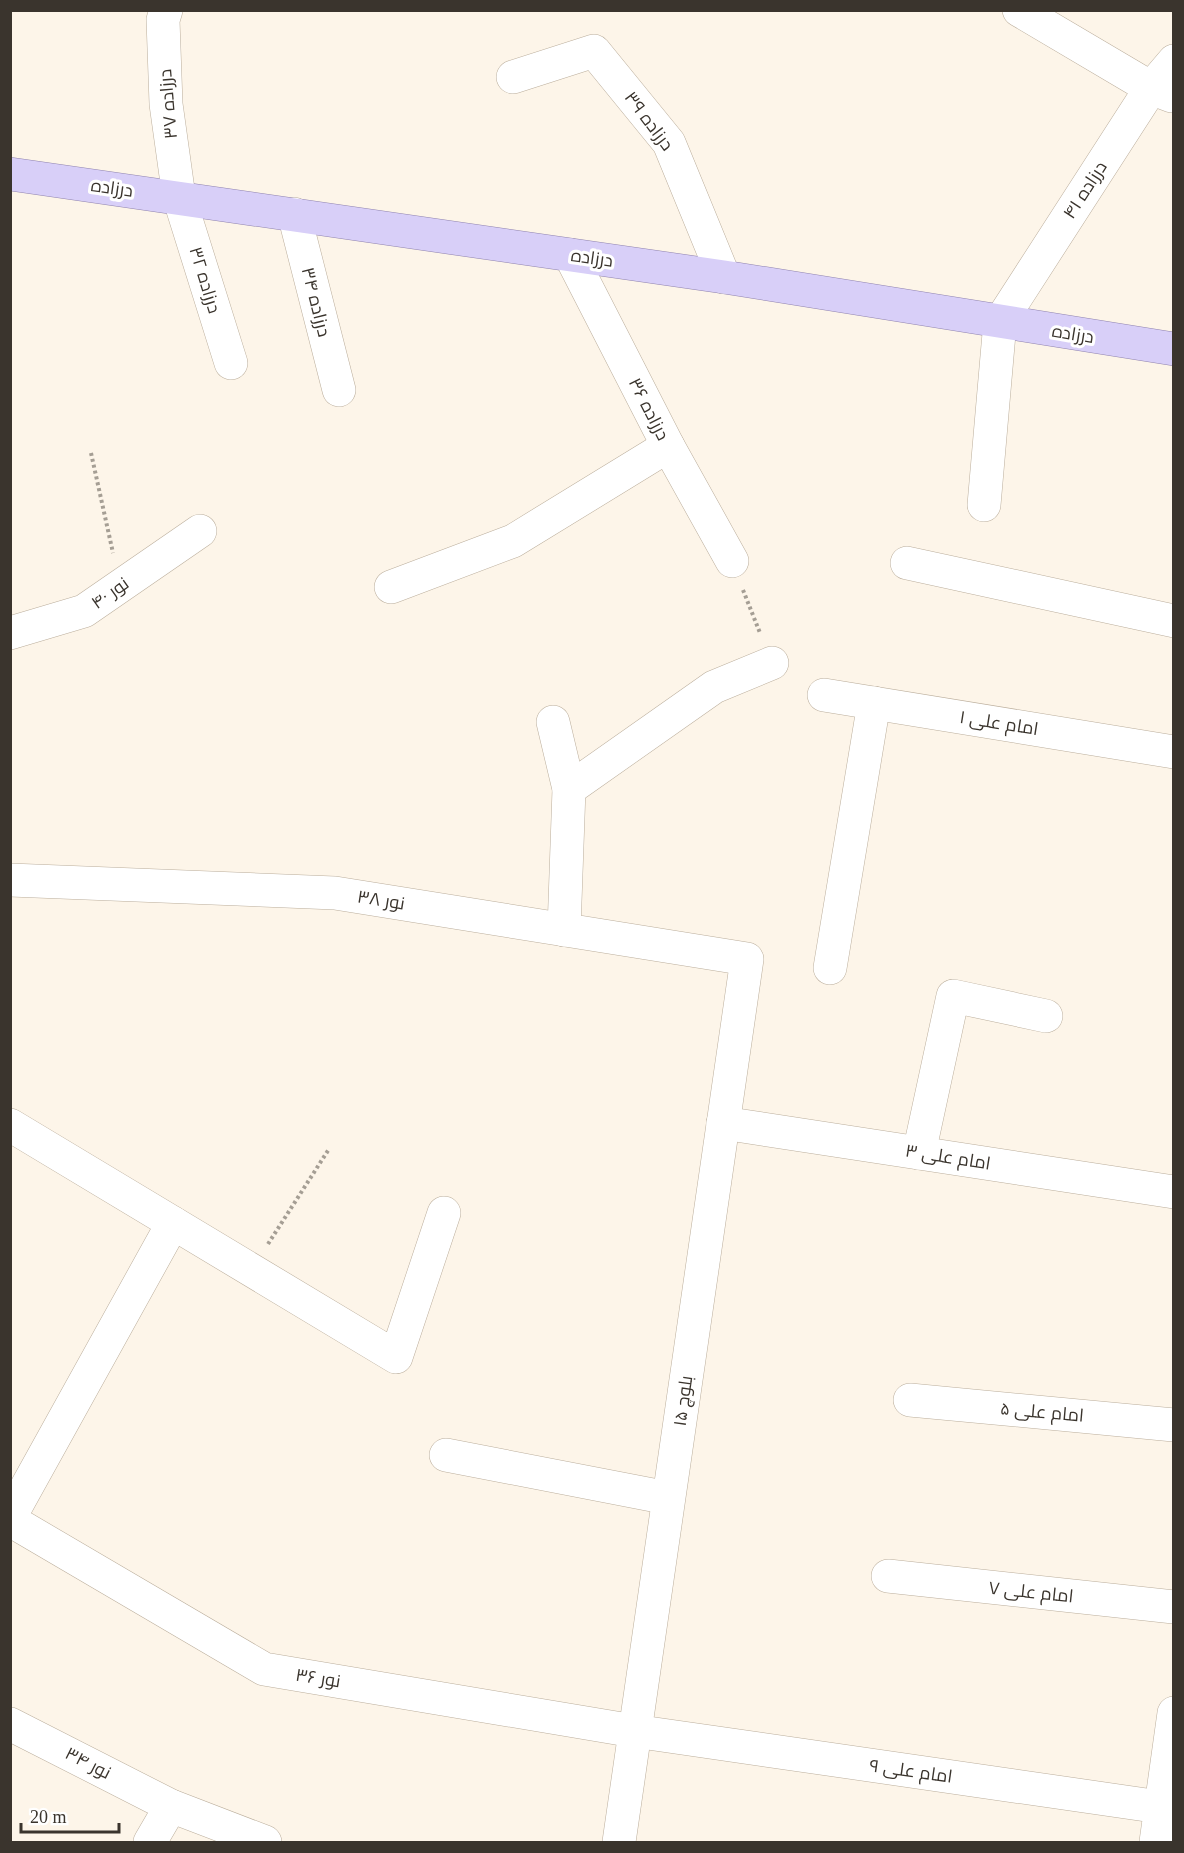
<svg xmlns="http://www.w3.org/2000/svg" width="1184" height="1853" font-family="'Times New Roman',Cairo,serif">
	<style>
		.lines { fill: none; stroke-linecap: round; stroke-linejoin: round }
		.minor-casing { stroke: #bbae9c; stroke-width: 34 }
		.major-casing { stroke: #9084ae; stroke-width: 34 }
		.path { stroke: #a59e94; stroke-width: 4; stroke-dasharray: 3 3; stroke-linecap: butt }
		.minor { stroke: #fff; stroke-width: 33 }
		.major { stroke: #d8cff8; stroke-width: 33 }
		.labels { text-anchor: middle; stroke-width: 6; stroke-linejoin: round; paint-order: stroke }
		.street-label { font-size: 18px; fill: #3a342d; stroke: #fff }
	</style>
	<rect width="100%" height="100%" fill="#fdf5e9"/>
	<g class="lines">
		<defs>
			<g id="minor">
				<path d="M166,10l-3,10 3,84 13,93 52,166"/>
				<path d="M1019,10l132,78 21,8"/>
				<path d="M513,77l81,-26 75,92 55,134"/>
				<path d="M294,214l45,176"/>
				<path d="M570,255l98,191 64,115"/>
				<path d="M984,505l16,-183 151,-234 23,-27"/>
				<path d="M907,563l267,58"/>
				<path d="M391,587l122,-46 155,-95"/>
				<path d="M10,633l74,-22 116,-80"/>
				<path d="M824,695l350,57"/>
				<path d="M553,722l16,67 -5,141"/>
				<path d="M569,789l145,-102 58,-24"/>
				<path d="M10,880l325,13 412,66 -128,883"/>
				<path d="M830,968l44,-265"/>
				<path d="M723,1123l451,69"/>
				<path d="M10,1125l386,232 48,-144"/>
				<path d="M919,1153l34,-157 93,20"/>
				<path d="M910,1400l264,25"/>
				<path d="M446,1455l222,43"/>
				<path d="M10,1517l163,-294"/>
				<path d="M10,1520l254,149 370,62 540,78"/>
				<path d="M888,1576l286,31"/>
				<path d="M10,1724l161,82 94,36"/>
				<path d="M150,1842l21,-36"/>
				<path d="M1156,1842l18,-129"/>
			</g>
			<path id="major" d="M10,174l714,103 450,72"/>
		</defs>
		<use href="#minor" class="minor-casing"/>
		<use href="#major" class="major-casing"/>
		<g class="path">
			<path d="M91,453l22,100"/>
			<path d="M743,590l17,43"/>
			<path d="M268,1244l61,-95"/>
		</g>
		<use href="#minor" class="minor"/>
		<use href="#major" class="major"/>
	</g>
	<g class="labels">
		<g class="street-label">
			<text transform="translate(168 104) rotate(-95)" y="6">درزاده ۳۷</text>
			<text transform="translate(649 121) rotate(53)" y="6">درزاده ۳۹</text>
			<text transform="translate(112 188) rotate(8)" y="6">درزاده</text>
			<text transform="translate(1085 190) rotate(-57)" y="6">درزاده ۴۱</text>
			<text transform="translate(592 258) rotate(8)" y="6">درزاده</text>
			<text transform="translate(205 280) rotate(73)" y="6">درزاده ۳۲</text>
			<text transform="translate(316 302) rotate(76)" y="6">درزاده ۳۴</text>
			<text transform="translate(1073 334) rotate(9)" y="6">درزاده</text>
			<text transform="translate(649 409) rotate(63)" y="6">درزاده ۳۶</text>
			<text transform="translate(110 593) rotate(-35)" y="6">نور ۴۰</text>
			<text transform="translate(999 723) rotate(9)" y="6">امام علی ۱</text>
			<text transform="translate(381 900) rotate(9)" y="6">نور ۳۸</text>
			<text transform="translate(948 1157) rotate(9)" y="6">امام علی ۳</text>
			<text transform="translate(683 1401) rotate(-82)" y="6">بلوچ ۱۵</text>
			<text transform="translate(1042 1412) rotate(5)" y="6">امام علی ۵</text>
			<text transform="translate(1031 1592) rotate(6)" y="6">امام علی ۷</text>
			<text transform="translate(318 1678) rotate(9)" y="6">نور ۳۶</text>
			<text transform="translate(88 1763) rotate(27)" y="6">نور ۳۴</text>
			<text transform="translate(911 1771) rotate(8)" y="6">امام علی ۹</text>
		</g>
	</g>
	<rect width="1184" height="1853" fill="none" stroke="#3a342d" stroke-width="24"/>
	<path d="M21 1823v9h98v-9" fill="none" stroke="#3a342d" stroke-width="3"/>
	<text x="30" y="1823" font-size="18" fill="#3a342d" stroke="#ffffff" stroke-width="4.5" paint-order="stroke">20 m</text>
</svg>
